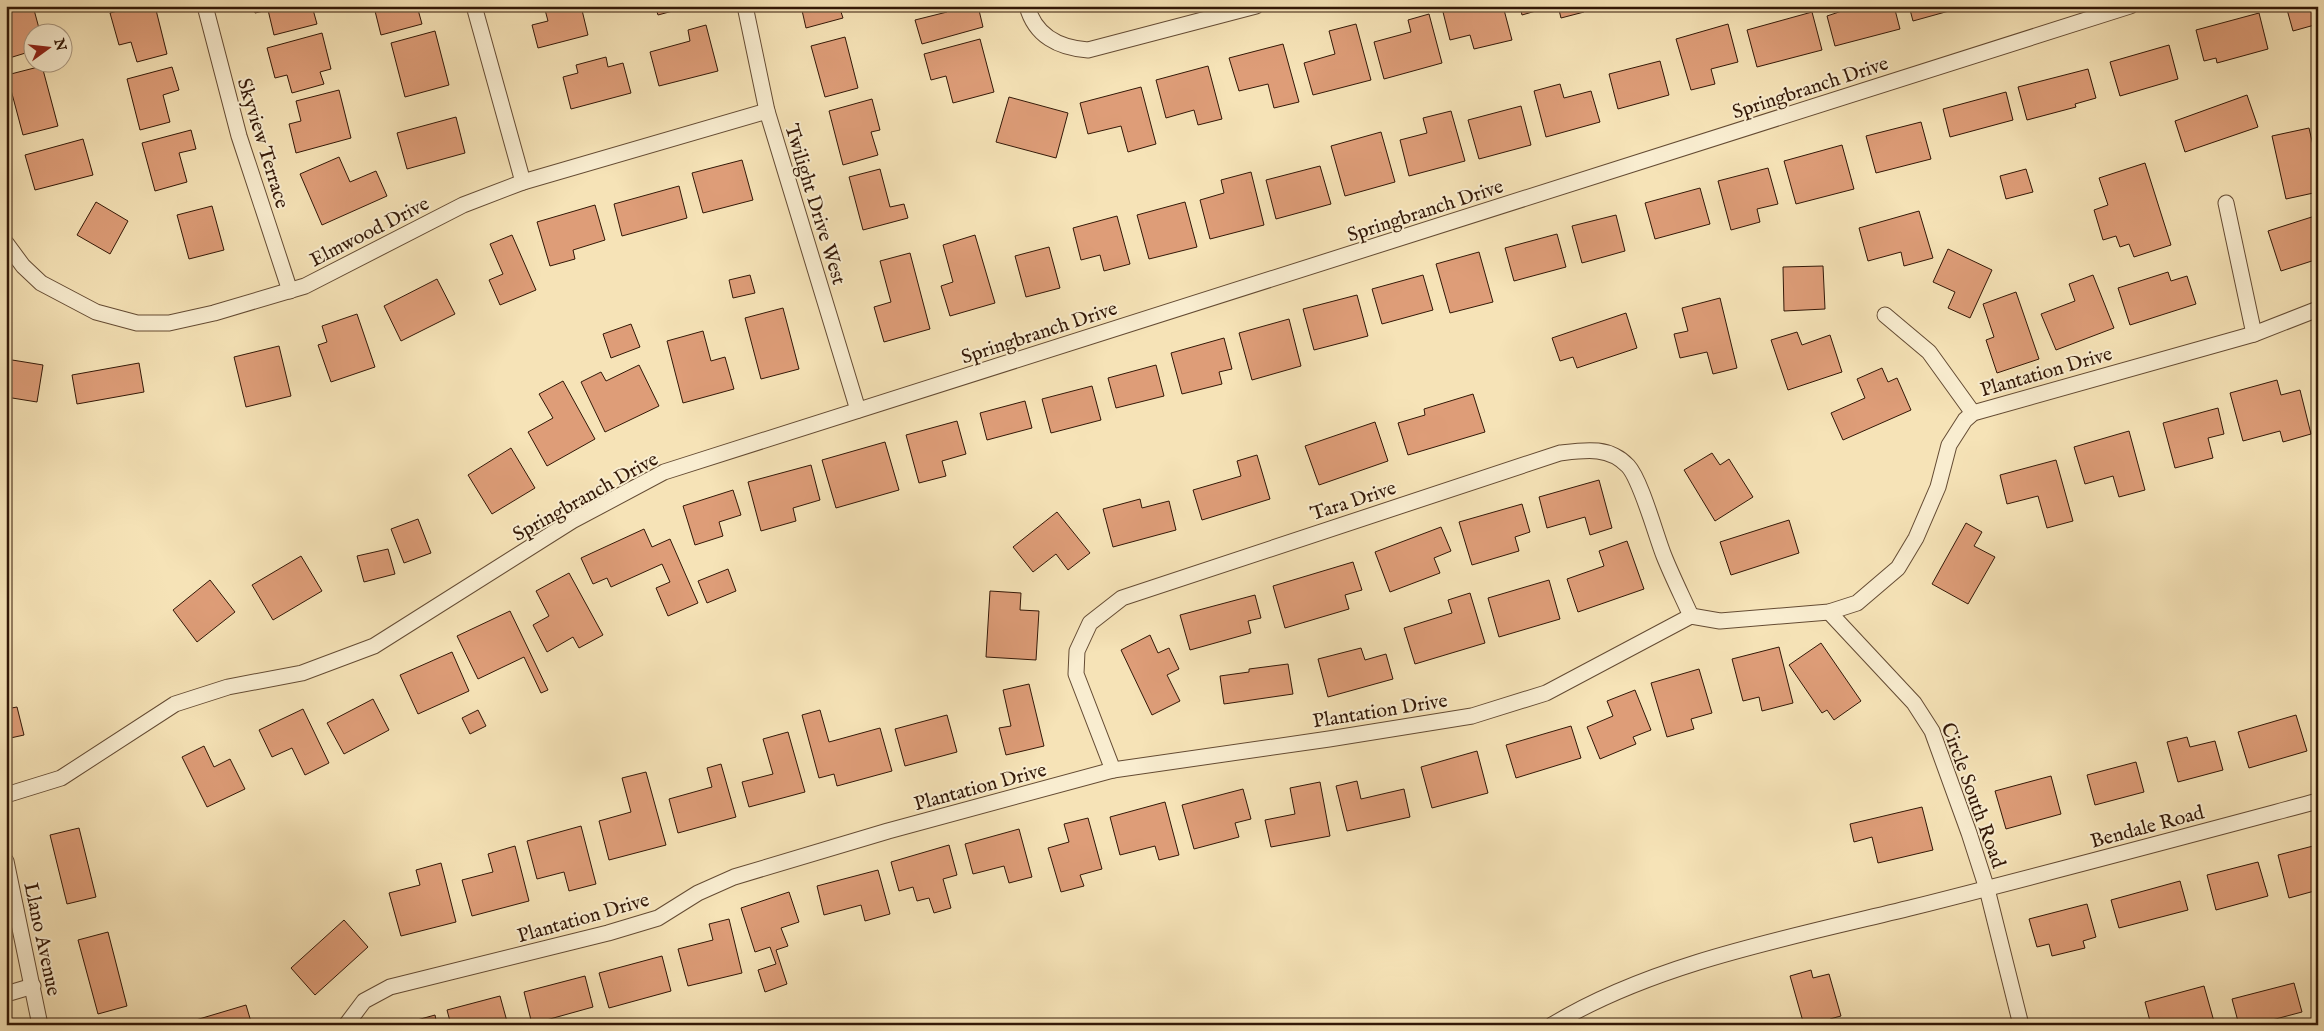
<svg xmlns="http://www.w3.org/2000/svg" width="2324" height="1031" font-family="'IM FELL English',serif">
	<style>
		.building { fill: #de9d78; stroke: #331807 }
		.lines { fill: none; stroke-linecap: round; stroke-linejoin: round }
		.street-casing { stroke: #644b33; stroke-width: 17 }
		.street { stroke: #f9edd0; stroke-width: 15 }
		.labels { text-anchor: middle; stroke-width: 4; stroke-linejoin: round; paint-order: stroke }
		.street-label { font-size: 20px; fill: #331807; stroke: #f9edd0 }
	</style>
	<rect width="100%" height="100%" fill="#f6e3b7"/>
	<filter id="stains"><feTurbulence type="fractalNoise" baseFrequency=".004" numOctaves="4"/><feColorMatrix values="0 0 0 0 .2 0 0 0 0 .09 0 0 0 0 .02 0 0 0 .5 -.17"/></filter>
	<radialGradient id="worn" r=".72"><stop offset=".6" stop-color="#630" stop-opacity="0"/><stop offset="1" stop-color="#630" stop-opacity=".3"/></radialGradient>
	<g class="building">
		<path d="M6,6h27l7,26h-8v19l-26,8z"/>
		<path d="M136,6h19l12,48 -30,8 -6,-20 -12,3 -9,-32z"/>
		<path d="M253,6h59l5,18 -43,11 -6,-25 -13,3z"/>
		<path d="M417,6l5,18 -41,11 -7,-28z"/>
		<path d="M544,6h37l7,29 -50,13 -6,-23 16,-4z"/>
		<path d="M655,6h36l-33,9z"/>
		<path d="M801,6h38l4,12 -37,10z"/>
		<path d="M945,6h33l5,21 -61,17 -7,-24 32,-8z"/>
		<path d="M1449,6h54l9,34 -38,9 -4,-14 -20,5 -8,-32z"/>
		<path d="M1520,6h33l-31,9z"/>
		<path d="M1558,6h24l2,6 -23,6z"/>
		<path d="M1857,6h37l6,23 -65,17 -8,-30z"/>
		<path d="M1909,6h58l-54,15z"/>
		<path d="M2286,6h32v18l-25,7z"/>
		<path d="M1812,12l10,38 -65,17 -10,-37z"/>
		<path d="M2259,13l9,36 -51,14 -1,-5 -12,3 -8,-31z"/>
		<path d="M1429,14l13,49 -58,16 -10,-37 37,-10 -3,-12z"/>
		<path d="M1356,24l15,56 -58,15 -9,-32 31,-9 -6,-23z"/>
		<path d="M1728,24l10,38 -27,7 4,15 -24,6 -15,-51z"/>
		<path d="M706,25l12,46 -59,15 -9,-34 40,-11 -2,-11z"/>
		<path d="M435,31l14,54 -44,12 -14,-54z"/>
		<path d="M322,33l9,36 -11,3 4,12 -32,9 -5,-18 -12,3 -8,-30z"/>
		<path d="M845,37l13,51 -33,9 -14,-51z"/>
		<path d="M980,39l14,53 -41,11 -7,-27 -15,4 -7,-26z"/>
		<path d="M1283,44l16,58 -25,6 -6,-24 -29,7 -10,-33z"/>
		<path d="M2169,45l9,34 -58,17 -10,-34z"/>
		<path d="M606,57l2,10 15,-4 8,30 -60,16 -8,-32 15,-4 -2,-8z"/>
		<path d="M1660,61l9,34 -51,14 -9,-35z"/>
		<path d="M42,66l16,60 -35,9 -16,-60z"/>
		<path d="M1208,66l14,53 -24,6 -4,-15 -28,8 -10,-38z"/>
		<path d="M172,67l7,23 -16,5 7,27 -30,8 -13,-51z"/>
		<path d="M2088,69l8,29 -21,6 1,3 -49,13 -9,-33z"/>
		<path d="M1560,84l4,14 27,-7 9,31 -54,15 -12,-46z"/>
		<path d="M1141,87l15,57 -28,8 -7,-26 -33,8 -8,-31z"/>
		<path d="M339,90l12,48 -55,15 -7,-29 12,-3 -5,-20z"/>
		<path d="M2006,92l7,28 -63,17 -7,-28z"/>
		<path d="M2247,95l11,32 -73,25 -10,-31z"/>
		<path d="M1009,97l59,16 -12,45 -60,-16z"/>
		<path d="M872,99l8,31 -9,2 7,23 -35,10 -14,-54z"/>
		<path d="M1521,106l10,39 -52,14 -11,-39z"/>
		<path d="M1451,111l14,50 -56,15 -9,-36 27,-7 -4,-15z"/>
		<path d="M456,117l9,36 -58,16 -10,-36z"/>
		<path d="M1921,122l10,37 -55,14 -10,-37z"/>
		<path d="M2309,128l9,39v25l-32,7 -14,-63z"/>
		<path d="M191,130l5,19 -17,4 8,29 -32,9 -13,-48z"/>
		<path d="M1381,132l14,50 -50,14 -14,-50z"/>
		<path d="M83,139l10,36 -58,15 -10,-35z"/>
		<path d="M1842,145l12,44 -58,15 -12,-43z"/>
		<path d="M339,157l11,25 26,-11 11,25 -65,29 -22,-51z"/>
		<path d="M742,160l11,40 -50,13 -11,-40z"/>
		<path d="M2145,163l26,82 -37,12 -5,-13 -9,3 -4,-11 -13,4 -9,-30 14,-5 -9,-27z"/>
		<path d="M1320,166l11,38 -55,15 -10,-39z"/>
		<path d="M1768,168l10,36 -21,5 3,13 -29,8 -13,-49z"/>
		<path d="M880,169l10,38 14,-3 4,14 -45,12 -14,-53z"/>
		<path d="M2026,169l7,23 -27,7 -6,-23z"/>
		<path d="M1251,172l13,53 -54,14 -10,-39 24,-7 -3,-13z"/>
		<path d="M679,186l8,32 -65,18 -8,-32z"/>
		<path d="M1700,188l10,36 -55,15 -10,-36z"/>
		<path d="M96,202l32,19 -18,33 -33,-19z"/>
		<path d="M1185,202l12,45 -48,12 -12,-44z"/>
		<path d="M595,205l10,35 -32,10 2,9 -25,7 -13,-44z"/>
		<path d="M212,206l12,44 -35,9 -12,-44z"/>
		<path d="M1919,211l14,47 -29,8 -3,-14 -33,9 -9,-33z"/>
		<path d="M1616,215l9,36 -43,12 -10,-37z"/>
		<path d="M2318,215v44l-37,12 -13,-40z"/>
		<path d="M1117,216l13,48 -26,7 -4,-16 -19,5 -8,-32z"/>
		<path d="M1557,234l9,33 -52,14 -9,-33z"/>
		<path d="M512,235l24,55 -36,15 -11,-25 14,-6 -13,-30z"/>
		<path d="M975,235l20,68 -45,13 -9,-30 12,-4 -10,-37z"/>
		<path d="M1049,247l11,41 -34,9 -11,-41z"/>
		<path d="M1948,249l44,21 -22,48 -22,-10 7,-16 -22,-10z"/>
		<path d="M1479,252l14,50 -43,11 -14,-49z"/>
		<path d="M910,253l20,76 -46,13 -10,-35 17,-5 -11,-41z"/>
		<path d="M1823,266l2,43 -41,2 -1,-44z"/>
		<path d="M2168,272l3,9 16,-5 9,28 -66,21 -12,-37z"/>
		<path d="M750,275l5,18 -22,5 -4,-18z"/>
		<path d="M1423,275l10,35 -51,14 -10,-35z"/>
		<path d="M2093,275l21,53 -58,22 -15,-36 34,-13 -6,-17z"/>
		<path d="M437,279l18,35 -54,27 -17,-35z"/>
		<path d="M2016,292l23,67 -42,14 -11,-33 8,-3 -11,-33z"/>
		<path d="M1357,295l11,41 -54,14 -11,-41z"/>
		<path d="M1720,298l17,70 -24,6 -6,-22 -27,6 -6,-24 14,-3 -6,-23z"/>
		<path d="M783,308l16,61 -38,10 -16,-61z"/>
		<path d="M1626,313l11,35 -60,20 -4,-11 -13,4 -8,-23z"/>
		<path d="M357,314l18,53 -44,15 -13,-37 9,-3 -5,-16z"/>
		<path d="M1289,319l12,47 -49,14 -13,-47z"/>
		<path d="M631,324l9,23 -29,11 -8,-24z"/>
		<path d="M703,331l8,30 14,-4 9,32 -51,14 -16,-62z"/>
		<path d="M1797,332l5,13 28,-10 12,37 -54,18 -17,-50z"/>
		<path d="M1224,338l8,31 -13,3 3,12 -40,10 -11,-41z"/>
		<path d="M279,346l12,50 -45,11 -12,-50z"/>
		<path d="M6,359l37,6 -6,37 -31,-5z"/>
		<path d="M139,363l5,29 -67,12 -5,-29z"/>
		<path d="M639,365l20,41 -54,26 -24,-50 20,-10 5,9z"/>
		<path d="M1156,365l8,31 -48,12 -8,-30z"/>
		<path d="M1882,368l6,14 9,-4 14,32 -68,30 -12,-27 34,-15 -8,-19z"/>
		<path d="M2277,380l4,15 19,-5 11,44 -28,8 -3,-11 -37,10 -13,-48z"/>
		<path d="M563,381l32,58 -48,27 -19,-34 25,-14 -14,-24z"/>
		<path d="M1092,386l9,34 -50,13 -9,-34z"/>
		<path d="M1473,394l12,38 -77,23 -10,-32 27,-8 -1,-6z"/>
		<path d="M1025,401l7,27 -45,12 -7,-27z"/>
		<path d="M2218,408l6,26 -16,4 5,20 -38,10 -12,-45z"/>
		<path d="M957,421l9,33 -24,7 4,15 -27,7 -13,-48z"/>
		<path d="M1375,422l13,39 -69,24 -14,-39z"/>
		<path d="M2129,431l16,59 -26,7 -6,-21 -28,8 -11,-37z"/>
		<path d="M885,442l14,48 -63,18 -14,-48z"/>
		<path d="M511,448l24,40 -43,26 -24,-39z"/>
		<path d="M1712,453l8,12 9,-6 24,38 -38,24 -31,-51z"/>
		<path d="M1257,455l13,44 -68,21 -9,-30 48,-14 -4,-15z"/>
		<path d="M2056,460l17,61 -26,7 -9,-32 -31,8 -7,-29z"/>
		<path d="M811,465l9,35 -27,8 3,13 -35,10 -13,-49z"/>
		<path d="M1599,480l13,48 -22,7 -5,-18 -38,11 -8,-31z"/>
		<path d="M733,490l8,25 -22,7 4,14 -28,9 -12,-39z"/>
		<path d="M1140,499l2,9 27,-7 7,29 -63,17 -10,-38z"/>
		<path d="M1522,504l8,28 -15,5 4,14 -47,14 -13,-43z"/>
		<path d="M1057,512l33,41 -22,17 -12,-16 -23,18 -20,-25z"/>
		<path d="M418,519l13,34 -27,10 -13,-34z"/>
		<path d="M1789,520l10,33 -68,22 -11,-33z"/>
		<path d="M1966,523l16,9 -8,14 21,11 -27,47 -36,-20z"/>
		<path d="M1441,527l10,24 -17,7 6,15 -50,19 -15,-40z"/>
		<path d="M644,529l8,18 18,-8 28,64 -30,13 -12,-28 14,-6 -8,-18 -51,23 -4,-9 -14,6 -12,-26z"/>
		<path d="M1627,541l17,48 -66,23 -11,-33 37,-13 -5,-15z"/>
		<path d="M388,549l7,25 -31,8 -7,-26z"/>
		<path d="M301,556l21,35 -49,29 -21,-35z"/>
		<path d="M1353,562l9,28 -17,5 4,14 -64,19 -12,-42z"/>
		<path d="M728,569l8,22 -29,12 -9,-22z"/>
		<path d="M569,573l34,62 -24,13 -6,-11 -26,15 -14,-27 16,-9 -13,-25z"/>
		<path d="M210,580l25,32 -38,30 -24,-32z"/>
		<path d="M1549,580l11,39 -61,18 -11,-39z"/>
		<path d="M990,591l31,2 -1,17 19,1 -3,49 -50,-3z"/>
		<path d="M1470,593l15,50 -70,21 -11,-36 48,-15 -4,-13z"/>
		<path d="M1255,595l6,23 -13,3 3,12 -61,17 -10,-35z"/>
		<path d="M510,611l38,79 -7,3 -17,-36 -46,22 -21,-43z"/>
		<path d="M1150,635l8,18 11,-5 10,21 -12,6 13,26 -28,14 -31,-65z"/>
		<path d="M1821,643l40,58 -27,19 -7,-10 -5,3 -33,-48z"/>
		<path d="M1779,647l14,56 -31,8 -3,-14 -16,4 -11,-42z"/>
		<path d="M1361,648l4,12 21,-6 7,25 -65,18 -10,-38z"/>
		<path d="M452,652l17,39 -51,23 -18,-39z"/>
		<path d="M1288,664l5,30 -69,10 -4,-28 29,-4v-3z"/>
		<path d="M1699,669l13,44 -21,6 3,10 -27,8 -16,-54z"/>
		<path d="M1029,684l15,62 -38,9 -7,-27 12,-2 -8,-36z"/>
		<path d="M1635,690l16,40 -18,7 3,7 -36,15 -13,-32 26,-11 -6,-15z"/>
		<path d="M373,699l16,31 -45,24 -17,-31z"/>
		<path d="M17,707l7,28 -18,4v-30z"/>
		<path d="M303,709l26,54 -24,12 -13,-27 -20,9 -13,-27z"/>
		<path d="M478,710l8,16 -16,8 -8,-16z"/>
		<path d="M820,710l9,32 51,-14 12,43 -55,15 -3,-12 -15,4 -17,-63z"/>
		<path d="M947,715l10,37 -52,14 -10,-37z"/>
		<path d="M2296,715l11,36 -58,17 -11,-36z"/>
		<path d="M1571,726l10,32 -65,20 -10,-33z"/>
		<path d="M788,732l17,60 -56,15 -7,-25 31,-8 -10,-35z"/>
		<path d="M2187,737l3,10 25,-6 8,29 -45,12 -11,-40z"/>
		<path d="M204,746l10,21 16,-8 15,30 -38,18 -25,-50z"/>
		<path d="M1477,751l11,42 -56,15 -11,-41z"/>
		<path d="M2136,762l8,30 -49,13 -8,-30z"/>
		<path d="M721,764l15,53 -58,16 -9,-34 43,-12 -5,-19z"/>
		<path d="M646,772l20,73 -57,15 -10,-39 32,-9 -9,-34z"/>
		<path d="M2051,776l10,38 -55,15 -11,-38z"/>
		<path d="M1357,781l4,18 43,-10 6,28 -63,14 -11,-45z"/>
		<path d="M1320,782l10,54 -59,11 -6,-27 30,-6 -5,-26z"/>
		<path d="M1243,789l8,30 -16,4 4,14 -45,12 -12,-44z"/>
		<path d="M1165,802l14,53 -20,5 -4,-14 -35,9 -10,-38z"/>
		<path d="M1922,807l11,43 -55,13 -6,-26 -18,5 -4,-18z"/>
		<path d="M1088,818l14,51 -22,6 4,11 -23,6 -13,-44 21,-6 -5,-18z"/>
		<path d="M581,826l15,58 -27,7 -5,-19 -27,7 -10,-38z"/>
		<path d="M79,828l17,69 -29,7 -17,-69z"/>
		<path d="M1019,829l13,48 -23,6 -5,-17 -31,8 -8,-30z"/>
		<path d="M949,845l8,30 -14,4 8,29 -17,5 -5,-15 -12,3 -4,-14 -14,4 -8,-29z"/>
		<path d="M2317,845l1,45 -29,8 -11,-43z"/>
		<path d="M515,846l14,55 -57,15 -10,-36 31,-8 -5,-18z"/>
		<path d="M2258,862l10,34 -52,14 -9,-35z"/>
		<path d="M441,863l15,59 -55,14 -12,-43 31,-8 -4,-15z"/>
		<path d="M878,870l12,44 -25,7 -4,-16 -37,10 -7,-29z"/>
		<path d="M2180,881l8,29 -69,18 -8,-28z"/>
		<path d="M789,892l10,30 -18,6 7,18 -12,4 11,34 -22,8 -7,-22 18,-6 -6,-17 -15,5 -14,-44z"/>
		<path d="M2087,904l9,33 -13,4 2,7 -33,8 -3,-12 -12,3 -8,-28z"/>
		<path d="M729,919l13,54 -54,13 -10,-37 35,-9 -4,-16z"/>
		<path d="M344,920l24,27 -53,48 -24,-27z"/>
		<path d="M108,932l19,74 -29,8 -20,-74z"/>
		<path d="M662,956l9,35 -62,17 -10,-35z"/>
		<path d="M1811,970l2,8 16,-4 12,42 -11,3 2,6h-28l-14,-49z"/>
		<path d="M585,976l8,31 -61,17 -8,-32z"/>
		<path d="M2294,983l8,29 -49,13h-14l-7,-26z"/>
		<path d="M2204,986l11,39h-64l-6,-23z"/>
		<path d="M500,996l8,29h-57l-4,-15z"/>
		<path d="M246,1005l6,20h-62l-1,-3z"/>
		<path d="M435,1015l2,10h-38z"/>
	</g>
	<g class="lines">
		<defs>
			<g id="street">
				<path d="M205,6l34,130 51,155"/>
				<path d="M474,6l49,176"/>
				<path d="M745,6l22,105 91,299"/>
				<path d="M1027,6c8,30 32,42 61,44l168,-44"/>
				<path d="M2226,203l28,131"/>
				<path d="M6,243l17,23 18,17 55,29 41,11h32l45,-10 91,-27 158,-81 60,-23 244,-71"/>
				<path d="M1885,315l44,37 44,61"/>
				<path d="M1829,612l85,91 18,28 37,102 18,56 34,136"/>
				<path d="M1113,770l-37,-96 1,-23 13,-28 32,-25 438,-145c25,-3 49,-7 68,13 13,14 28,70 36,90 8,20 18,40 27,60"/>
				<path d="M6,795l55,-17 114,-74 53,-17 74,-14 72,-27 198,-125 92,-49 1466,-466"/>
				<path d="M6,861l34,164"/>
				<path d="M6,994l27,-8"/>
				<path d="M346,1025l18,-24 26,-14 218,-54 50,-15 40,-25 36,-16 154,-46 225,-61 216,-31 143,-23 74,-23 145,-77 29,5 109,-9 28,-9 41,-35 18,-30 22,-51 11,-42 16,-25 8,-7 281,-79 64,-25"/>
				<path d="M1552,1025c103,-63 245,-89 362,-118 135,-34 269,-70 404,-106"/>
			</g>
		</defs>
		<use href="#street" class="street-casing"/>
		<use href="#street" class="street"/>
	</g>
	<g class="labels">
		<g class="street-label">
			<text transform="translate(1810 87) rotate(-18)" y="7">Springbranch Drive</text>
			<text transform="translate(264 143) rotate(73)" y="7">Skyview Terrace</text>
			<text transform="translate(816 204) rotate(73)" y="7">Twilight Drive West</text>
			<text transform="translate(1425 210) rotate(-18)" y="7">Springbranch Drive</text>
			<text transform="translate(369 231) rotate(-27)" y="7">Elmwood Drive</text>
			<text transform="translate(1039 332) rotate(-18)" y="7">Springbranch Drive</text>
			<text transform="translate(2046 371) rotate(-16)" y="7">Plantation Drive</text>
			<text transform="translate(585 496) rotate(-29)" y="7">Springbranch Drive</text>
			<text transform="translate(1353 500) rotate(-18)" y="7">Tara Drive</text>
			<text transform="translate(1380 710) rotate(-9)" y="7">Plantation Drive</text>
			<text transform="translate(980 786) rotate(-15)" y="7">Plantation Drive</text>
			<text transform="translate(1974 795) rotate(70)" y="7">Circle South Road</text>
			<text transform="translate(2147 826) rotate(-15)" y="7">Bendale Road</text>
			<text transform="translate(583 917) rotate(-16)" y="7">Plantation Drive</text>
			<text transform="translate(43 939) rotate(78)" y="7">Llano Avenue</text>
		</g>
	</g>
	<rect width="2324" height="1031" fill="none" stroke="#f6e3b7" stroke-width="25"/>
	<rect x="8" y="8" width="2309" height="1016" fill="none" stroke="#331807" stroke-width="2.5"/>
	<rect x="12" y="12" width="2299" height="1006" fill="none" stroke="#331807"/>
	<g transform="translate(48 48) rotate(75)"><circle r="24" fill="#f9edd0" stroke="#aa9880"/>
	<path d="M0-4L9 19L0 12L-9 19Z" fill="#8f2418"/>
	<text y="-8" font-size="14" font-weight="bold" text-anchor="middle" fill="#331807">N</text>
	</g>
	<rect width="100%" height="100%" filter="url(#stains)"/>
	<rect width="100%" height="100%" fill="url(#worn)"/>
</svg>
